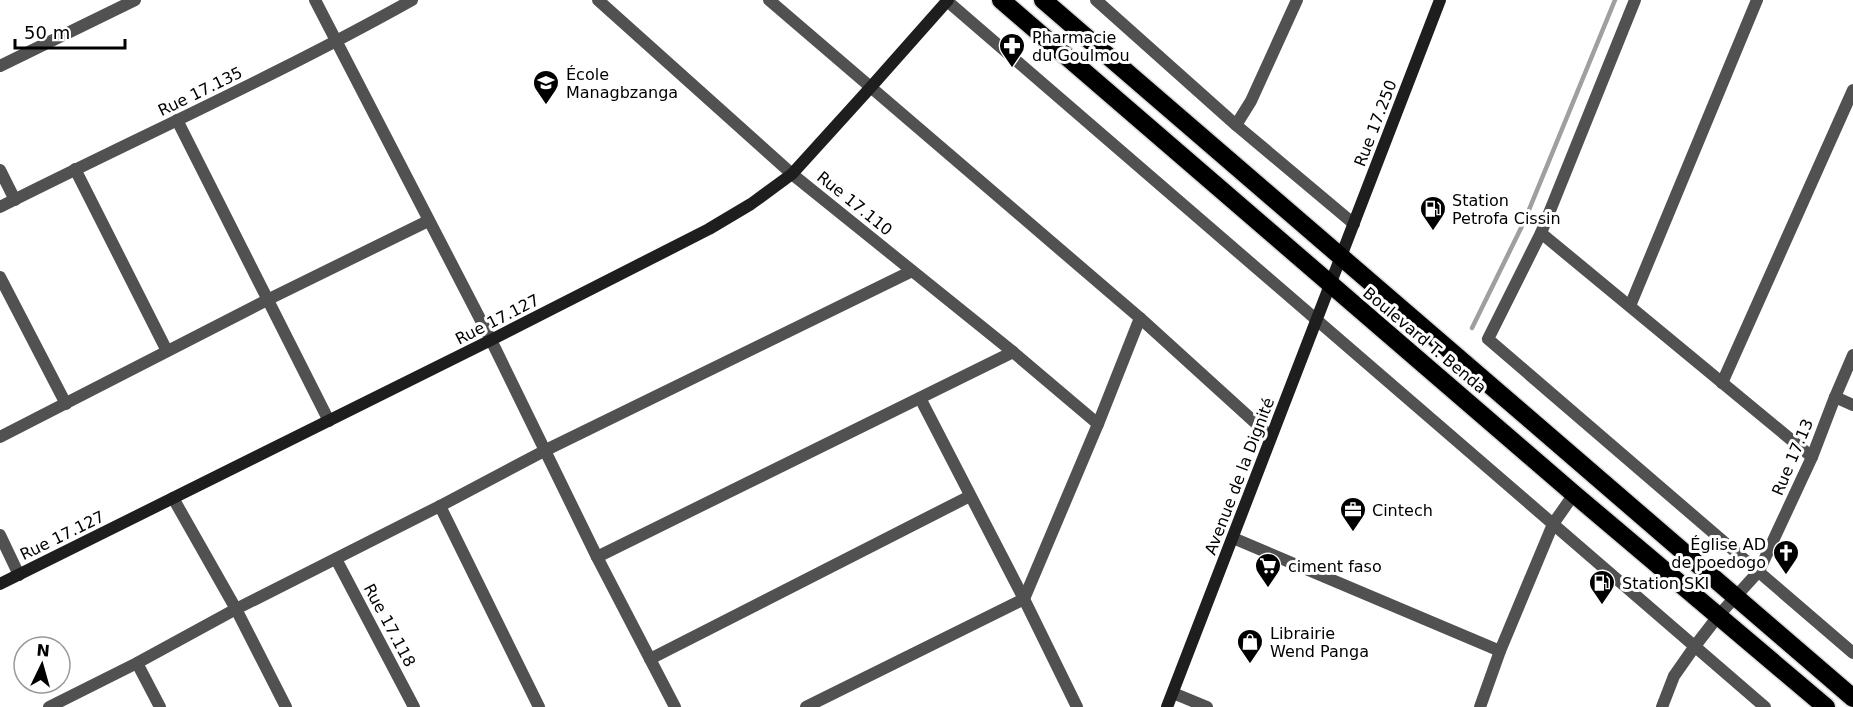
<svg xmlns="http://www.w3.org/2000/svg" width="1853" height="707" font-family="'DejaVu Sans',sans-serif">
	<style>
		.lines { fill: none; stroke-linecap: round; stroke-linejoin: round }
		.stream { stroke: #9f9f9f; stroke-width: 4.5 }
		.highway-casing { stroke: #dbdbdb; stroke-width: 21 }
		.street { stroke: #515151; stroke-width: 12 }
		.secondary { stroke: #1e1e1e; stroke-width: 12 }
		.highway { stroke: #000; stroke-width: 18 }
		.labels { text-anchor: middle; stroke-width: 6; stroke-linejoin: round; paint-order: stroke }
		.poi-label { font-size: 16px; fill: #000; stroke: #fff; text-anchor: start }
		.street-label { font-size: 16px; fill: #000; stroke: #fff }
	</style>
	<rect width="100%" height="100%" fill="#fff"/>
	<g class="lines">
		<path class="stream" d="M1472,328l52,-106 91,-222"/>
		<defs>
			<g id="highway">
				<path d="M1001,0l573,494 252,213"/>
				<path d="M1043,0l810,698"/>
			</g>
		</defs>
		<use href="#highway" class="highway-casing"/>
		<g class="street">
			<path d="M315,0l176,340 106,217 78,150"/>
			<path d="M598,0l194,174 221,178 85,72"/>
			<path d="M769,0l371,318 131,119"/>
			<path d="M946,0l819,707"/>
			<path d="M1096,0l140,125 118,99"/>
			<path d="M1635,0l-94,233 -53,106 365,314"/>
			<path d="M0,66l135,-66"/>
			<path d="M177,120l152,301"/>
			<path d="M1236,125l15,-24 46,-101"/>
			<path d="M75,169l92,182"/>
			<path d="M0,170l15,30"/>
			<path d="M0,207c137,-69 278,-132 412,-207"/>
			<path d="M1541,233l271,224"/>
			<path d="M0,277l66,127"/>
			<path d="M1630,306l127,-306"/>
			<path d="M1722,383l131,-293"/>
			<path d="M1835,397l18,8"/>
			<path d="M920,398l104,201 53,108"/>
			<path d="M0,437l267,-137 161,-79"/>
			<path d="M173,498l63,111 50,98"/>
			<path d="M440,506l99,201"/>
			<path d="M0,535l19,40"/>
			<path d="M1233,538l267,113"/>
			<path d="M597,557l416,-205"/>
			<path d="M336,559l78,148"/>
			<path d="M650,659l320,-163"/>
			<path d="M137,663l23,44"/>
			<path d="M1173,693l34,14"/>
			<path d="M49,707l88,-44 99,-54 204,-103 106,-56 366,-179"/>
			<path d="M806,707l218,-108 74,-175 42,-106"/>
			<path d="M1480,707l20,-56 53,-127 21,-30"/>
			<path d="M1662,707l12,-31 21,-30 24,-31 40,-44 53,-114 23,-60 18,-42"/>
		</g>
		<g class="secondary">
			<path d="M0,584l491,-244 218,-111 42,-25 41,-30 78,-86 78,-88"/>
			<path d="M1167,707l273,-707"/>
		</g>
		<use href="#highway" class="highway"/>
	</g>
	<defs>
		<symbol id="pharmacy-pin" viewBox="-11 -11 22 30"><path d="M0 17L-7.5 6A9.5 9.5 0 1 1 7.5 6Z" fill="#000" stroke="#fff"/><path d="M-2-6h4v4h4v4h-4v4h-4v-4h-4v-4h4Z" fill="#fff"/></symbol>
		<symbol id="school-pin" viewBox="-11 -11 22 30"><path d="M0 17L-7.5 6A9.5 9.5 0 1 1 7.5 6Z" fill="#000" stroke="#fff"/><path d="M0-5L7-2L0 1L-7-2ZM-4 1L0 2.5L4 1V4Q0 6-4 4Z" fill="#fff"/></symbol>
		<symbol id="fuel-pin" viewBox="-11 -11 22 30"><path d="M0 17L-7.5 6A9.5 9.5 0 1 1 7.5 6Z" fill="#000" stroke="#fff"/><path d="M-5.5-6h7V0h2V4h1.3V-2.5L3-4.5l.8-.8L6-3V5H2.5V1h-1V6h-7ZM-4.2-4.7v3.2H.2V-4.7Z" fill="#fff"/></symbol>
		<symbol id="office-pin" viewBox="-11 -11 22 30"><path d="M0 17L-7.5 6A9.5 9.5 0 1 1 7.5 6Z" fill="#000" stroke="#fff"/><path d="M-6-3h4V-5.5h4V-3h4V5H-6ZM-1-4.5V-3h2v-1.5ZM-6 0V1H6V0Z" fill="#fff"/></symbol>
		<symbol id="church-pin" viewBox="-11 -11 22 30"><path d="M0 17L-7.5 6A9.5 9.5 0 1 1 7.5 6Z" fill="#000" stroke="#fff"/><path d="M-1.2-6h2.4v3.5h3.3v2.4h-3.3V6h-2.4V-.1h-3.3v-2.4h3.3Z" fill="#fff"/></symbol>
		<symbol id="supermarket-pin" viewBox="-11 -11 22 30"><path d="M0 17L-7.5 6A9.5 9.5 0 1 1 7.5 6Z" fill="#000" stroke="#fff"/><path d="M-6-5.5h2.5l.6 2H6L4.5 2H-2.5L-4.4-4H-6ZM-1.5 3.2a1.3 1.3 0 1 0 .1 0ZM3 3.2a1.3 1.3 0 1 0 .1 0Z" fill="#fff"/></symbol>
		<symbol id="shop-pin" viewBox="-11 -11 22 30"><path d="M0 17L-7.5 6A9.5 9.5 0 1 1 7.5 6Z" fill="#000" stroke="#fff"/><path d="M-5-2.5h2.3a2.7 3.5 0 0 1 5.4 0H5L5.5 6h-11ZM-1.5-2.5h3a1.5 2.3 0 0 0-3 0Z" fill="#fff"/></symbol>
	</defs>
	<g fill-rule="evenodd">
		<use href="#pharmacy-pin" x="997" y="31" width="30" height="40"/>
		<use href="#school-pin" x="531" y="68" width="30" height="40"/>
		<use href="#fuel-pin" x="1418" y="194" width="30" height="40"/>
		<use href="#office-pin" x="1338" y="495" width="30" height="40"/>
		<use href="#church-pin" x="1771" y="538" width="30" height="40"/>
		<use href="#supermarket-pin" x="1253" y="551" width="30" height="40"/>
		<use href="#fuel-pin" x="1587" y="568" width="30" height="40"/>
		<use href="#shop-pin" x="1235" y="627" width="30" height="40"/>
	</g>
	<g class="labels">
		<g class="poi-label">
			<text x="1032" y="43">Pharmacie<tspan x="1032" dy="18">du Goulmou</tspan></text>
			<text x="566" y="80">École<tspan x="566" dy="18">Managbzanga</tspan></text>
			<text x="1452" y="206">Station<tspan x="1452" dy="18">Petrofa Cissin</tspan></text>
			<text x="1372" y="516">Cintech</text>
			<text x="1766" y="550" text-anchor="end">Église AD<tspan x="1766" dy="18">de poedogo</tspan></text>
			<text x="1288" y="572">ciment faso</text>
			<text x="1622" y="589">Station SKI</text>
			<text x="1270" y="639">Librairie<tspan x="1270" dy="18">Wend Panga</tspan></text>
		</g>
		<g class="street-label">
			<text transform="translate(200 91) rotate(-26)" y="6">Rue 17.135</text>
			<text transform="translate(1375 123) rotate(-69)" y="6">Rue 17.250</text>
			<text transform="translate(855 203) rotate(39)" y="6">Rue 17.110</text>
			<text transform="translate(497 319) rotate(-27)" y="6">Rue 17.127</text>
			<text transform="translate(1425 340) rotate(40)" y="6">Boulevard T. Benda</text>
			<text transform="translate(1792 457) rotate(-67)" y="6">Rue 17.13</text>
			<text transform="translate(1239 476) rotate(-69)" y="6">Avenue de la Dignité</text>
			<text transform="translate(62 535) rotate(-26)" y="6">Rue 17.127</text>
			<text transform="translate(390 625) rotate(62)" y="6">Rue 17.118</text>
		</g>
	</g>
	<g transform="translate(42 665) rotate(5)"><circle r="28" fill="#ffffff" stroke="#999999" stroke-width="1.5"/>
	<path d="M0-4.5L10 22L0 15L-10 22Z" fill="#000000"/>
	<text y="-9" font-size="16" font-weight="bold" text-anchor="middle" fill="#000000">N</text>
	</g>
	<path d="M15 39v9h110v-9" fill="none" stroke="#000000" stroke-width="3"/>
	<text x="24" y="39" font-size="18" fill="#000000" stroke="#ffffff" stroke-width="4.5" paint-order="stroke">50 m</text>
</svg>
